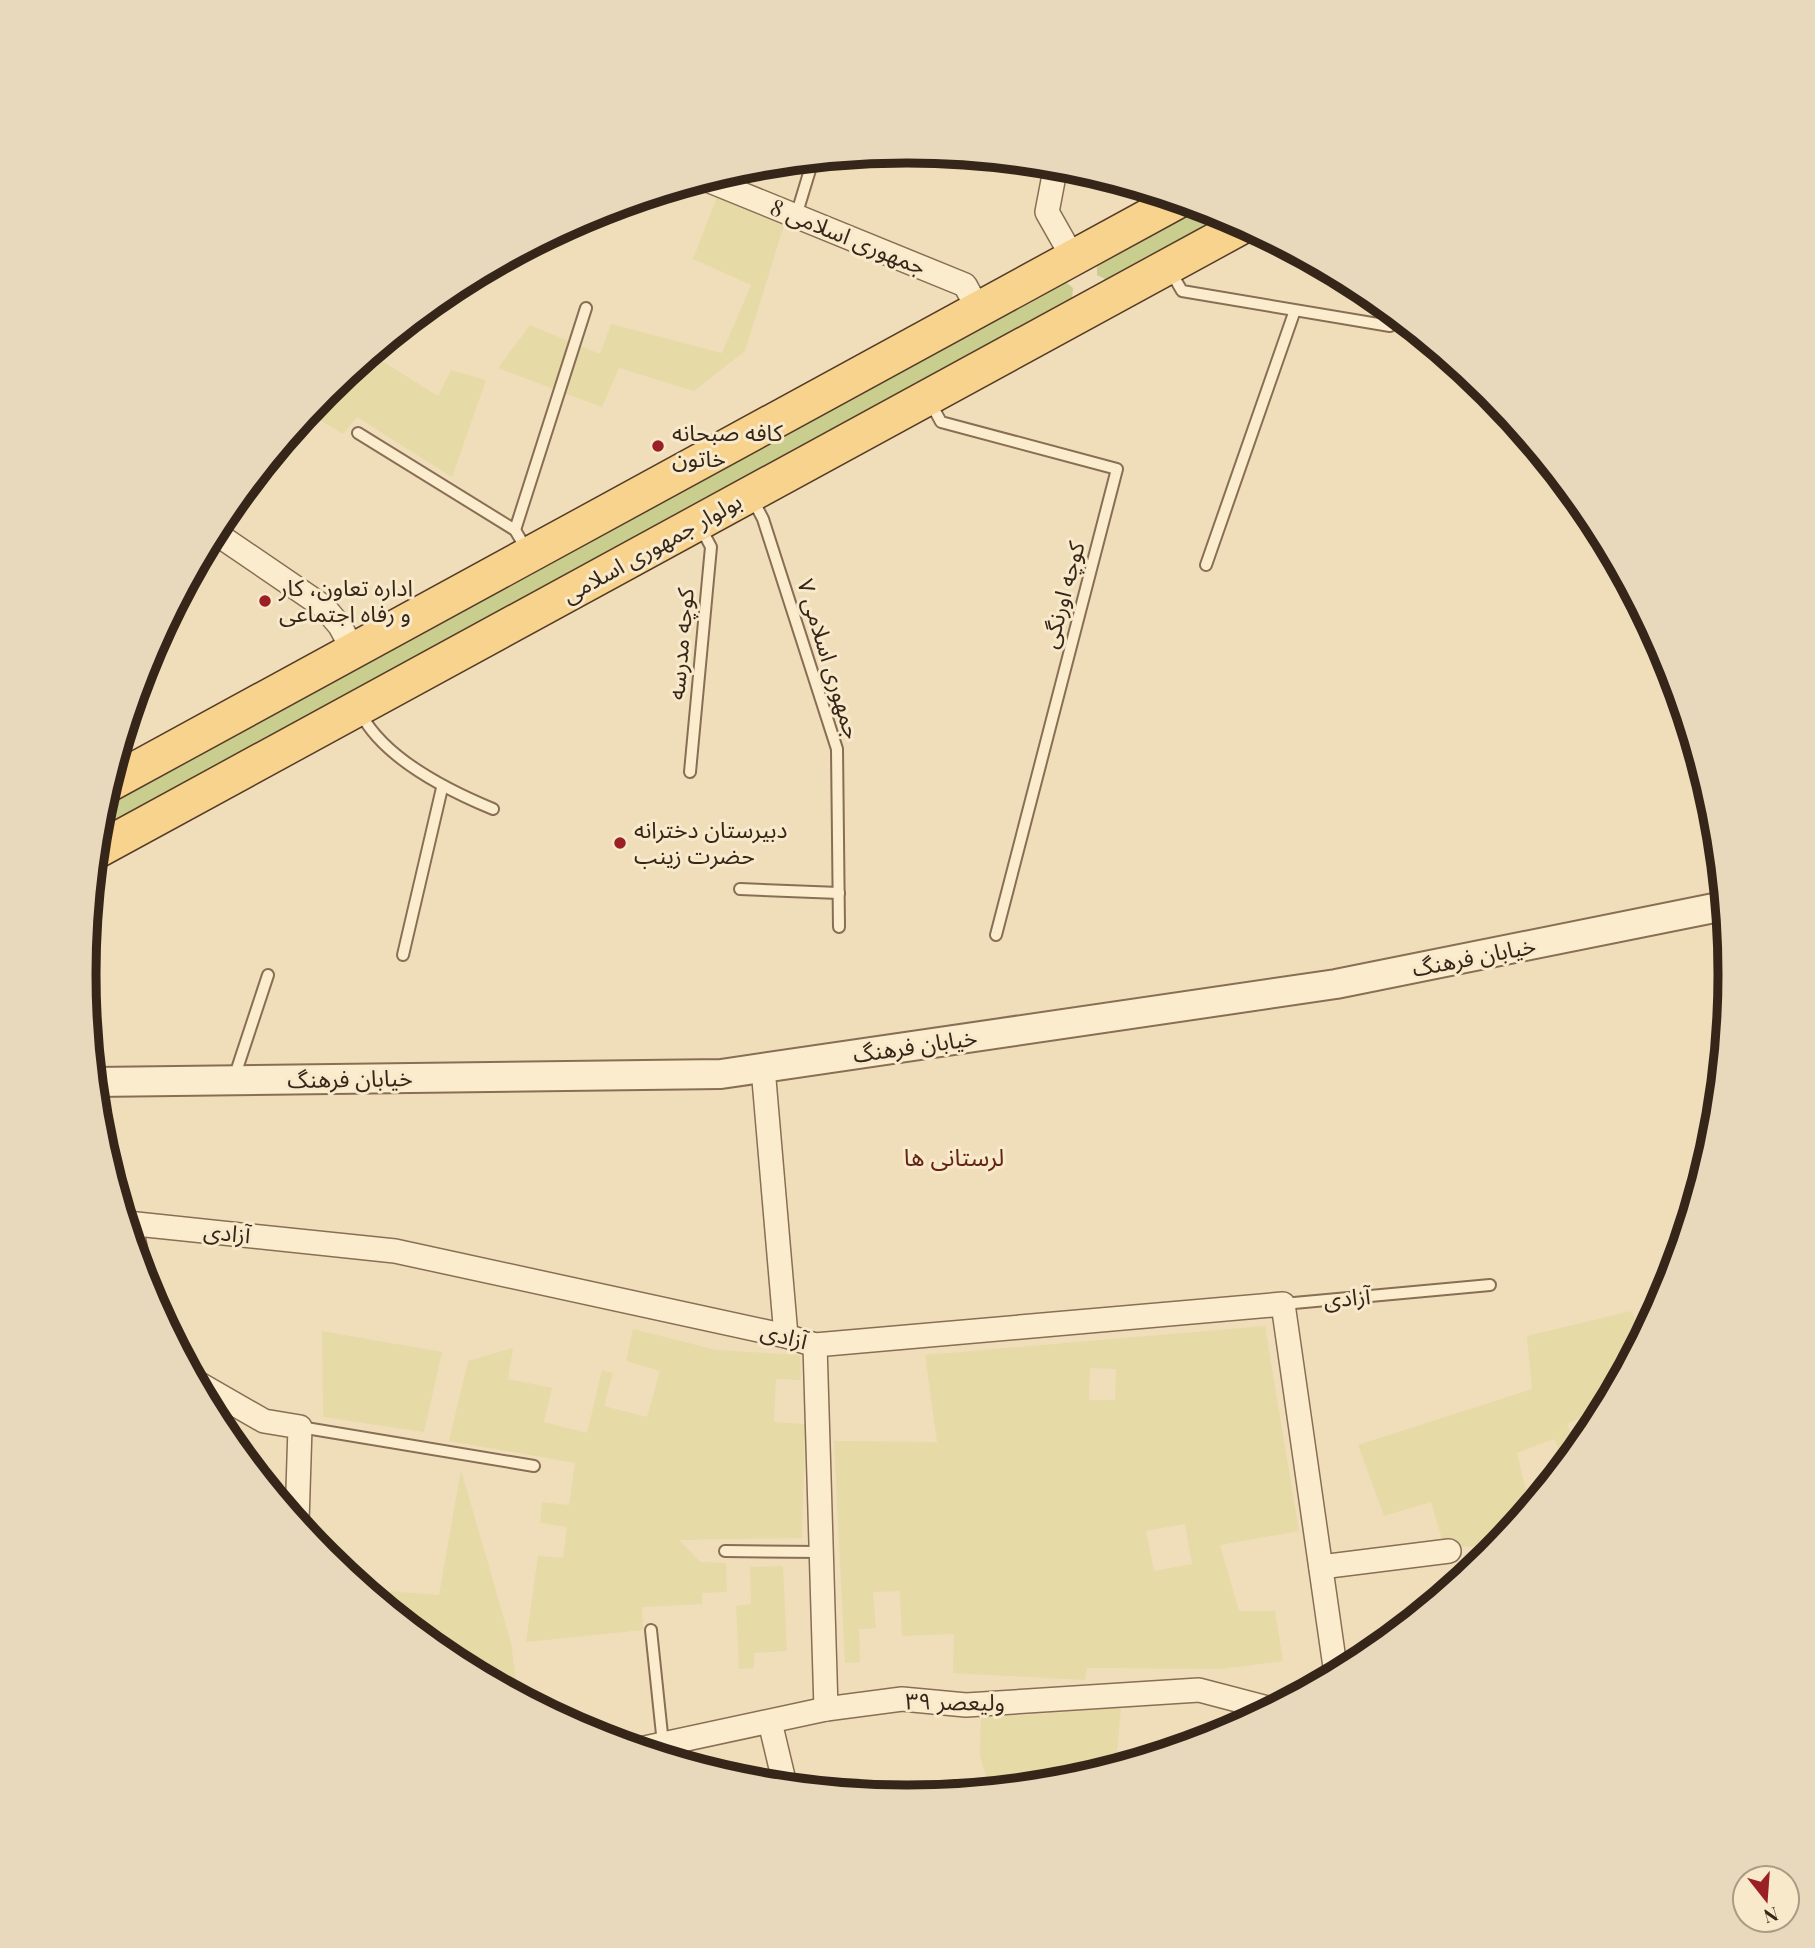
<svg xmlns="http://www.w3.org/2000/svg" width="1815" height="1948" font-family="'Playfair Display','Noto Sans Arabic',serif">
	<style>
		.farmland { fill: #e6daa7; fill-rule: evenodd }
		.green { fill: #c9ce8e }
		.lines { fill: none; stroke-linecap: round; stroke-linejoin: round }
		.service-casing { stroke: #886e54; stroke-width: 14 }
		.minor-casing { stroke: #886e54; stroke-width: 26 }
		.tertiary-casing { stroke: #886e54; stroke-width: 32 }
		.primary-casing { stroke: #553c29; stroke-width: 38 }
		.service { stroke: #fbecce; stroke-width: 10 }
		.minor { stroke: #fbecce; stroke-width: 23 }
		.tertiary { stroke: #fbecce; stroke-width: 28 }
		.primary { stroke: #f8d38e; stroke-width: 35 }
		.poi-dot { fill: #9b2025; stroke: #f7e9ca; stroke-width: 2.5 }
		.labels { text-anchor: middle; stroke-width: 6; stroke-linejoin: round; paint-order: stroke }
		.street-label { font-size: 23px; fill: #36261a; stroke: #f7e9ca }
		.poi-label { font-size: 23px; fill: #36261a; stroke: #f7e9ca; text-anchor: start }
		.neighbourhood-label { font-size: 24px; fill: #652417; stroke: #f7e9ca }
		.rim { fill: none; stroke: #36261a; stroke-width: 9 }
	</style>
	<rect width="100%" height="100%" fill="#f0deba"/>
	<g class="farmland">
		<path d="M717,197l68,25 -40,129 -51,40 -75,-23 -17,39 -104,-39 32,-43 70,29 11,-30 111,29 29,-68 -58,-26z"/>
		<path d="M371,354l67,42 13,-26 35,10 -34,97 -95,-60 -14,17 -35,-21 17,-22z"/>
		<path d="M1631,1311l11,27 -42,80 -4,-7 -29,13 10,26 -12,14 -11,-25 -37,14 13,54 -30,37 -11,3 -45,-1 -13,-44 -47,14 -26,-71 174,-56 -5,-53z"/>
		<path d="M1265,1326l34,205 -79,14 19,66h36l8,50 -62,8 -134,-1 -2,12 -132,-7 1,-39 -52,2 -2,-45 -27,1 3,36 -17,1 1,33 -15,1 -11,-222 103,1 -12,-87zM1090,1368l26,1 -1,31h-26zM1185,1524l7,40 -38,7 -8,-40z"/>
		<path d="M633,1329l83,21 84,5 1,25 -25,-1 -2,43 31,2 -3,114 -123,2 21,22 26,1 1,29 -25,1v11l-60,3 1,23 -117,12 12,-86 25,2 4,-31 -27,-4 2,-21 27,3 6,-42 -126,-22 19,-80 45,-13 -5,31 44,9 -8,34 43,11 15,-63 11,3 -9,33 43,11 13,-46 -34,-10z"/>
		<path d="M322,1331l120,21 -18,80 -101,-15z"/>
		<path d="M461,1470l50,173 7,52 -68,-37 -75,-61 -1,-7 65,5z"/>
		<path d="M783,1566l4,85 -33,2v15l-15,1 -3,-63 15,-2 -1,-37z"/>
		<path d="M1121,1708l-4,45 3,13 -52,16 -78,7 -10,-33 1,-38z"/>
	</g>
	<g class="green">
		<path d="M1201,207l26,8 -120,65 -10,-5v-8l4,-6z"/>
		<path d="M1067,283l6,5 -1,11 -974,532 4,-24 957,-523z"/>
	</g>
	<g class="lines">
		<defs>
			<g id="service">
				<path d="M796,216l17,-56"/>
				<path d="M1171,272l11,19 208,35"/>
				<path d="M929,400l12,22 176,47 -121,466"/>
				<path d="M358,433l157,97 13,22"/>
				<path d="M753,500l10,19 74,230 2,178"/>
				<path d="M515,530l71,-222"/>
				<path d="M1206,565l88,-252"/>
				<path d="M361,714c24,45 86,76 132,95"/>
				<path d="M690,772l21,-225 -10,-19"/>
				<path d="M740,889l99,4"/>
				<path d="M403,955l39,-167"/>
				<path d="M234,1078l34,-103"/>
				<path d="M1283,1304l207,-19"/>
				<path d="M300,1427l234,39"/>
				<path d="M725,1551l96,1"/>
				<path d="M651,1630l12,114"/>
			</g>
			<g id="minor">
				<path d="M1056,165l-9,47 26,46"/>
				<path d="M705,179l260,106 13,24"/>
				<path d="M214,532l110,75 16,19 13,24"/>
				<path d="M763,1068l23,268"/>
				<path d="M127,1223l268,28 391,85 29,9 468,-41 53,370"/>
				<path d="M130,1223l8,38"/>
				<path d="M815,1345l11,364"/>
				<path d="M196,1382l68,39 36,6 -3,95"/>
				<path d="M1321,1567l128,-16"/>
				<path d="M770,1722l15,63"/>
				<path d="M640,1749l186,-40 76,-10 64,6 233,-15 72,19"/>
			</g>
			<path id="tertiary" d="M95,1082l626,-8 615,-90 388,-78"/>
			<g id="primary">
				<path d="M109,784l1070,-584"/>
				<path d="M96,851l1148,-626"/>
			</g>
		</defs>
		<use href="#service" class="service-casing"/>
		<use href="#minor" class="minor-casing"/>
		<use href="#tertiary" class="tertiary-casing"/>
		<use href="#primary" class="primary-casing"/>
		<use href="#service" class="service"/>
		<use href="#minor" class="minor"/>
		<use href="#tertiary" class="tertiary"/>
		<use href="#primary" class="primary"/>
	</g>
	<g class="poi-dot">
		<circle cx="658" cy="446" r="7"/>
		<circle cx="265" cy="601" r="7"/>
		<circle cx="620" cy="843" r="7"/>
	</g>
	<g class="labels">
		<g class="street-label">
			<text transform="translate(848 237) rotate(22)" y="8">جمهوری اسلامی 8</text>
			<text transform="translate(652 548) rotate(-29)" y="8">بولوار جمهوری اسلامی</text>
			<text transform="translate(1063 595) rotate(-75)" y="8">کوچه اورنگی</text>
			<text transform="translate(681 644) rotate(-85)" y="8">کوچه مدرسه</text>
			<text transform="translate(829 659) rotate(73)" y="8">جمهوری اسلامی ۷</text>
			<text transform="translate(1474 957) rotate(-11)" y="8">خیابان فرهنگ</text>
			<text transform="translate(915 1046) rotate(-8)" y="8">خیابان فرهنگ</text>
			<text transform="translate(350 1079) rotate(-1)" y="8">خیابان فرهنگ</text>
			<text transform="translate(227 1233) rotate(6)" y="8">آزادی</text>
			<text transform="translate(1347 1298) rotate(-5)" y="8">آزادی</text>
			<text transform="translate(784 1336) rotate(14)" y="8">آزادی</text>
			<text transform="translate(955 1702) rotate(1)" y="8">ولیعصر ۳۹</text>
		</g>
		<g class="poi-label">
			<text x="672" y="441">کافه صبحانه<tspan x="672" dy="26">خاتون</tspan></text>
			<text x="279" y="596">اداره تعاون، کار<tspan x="279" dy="26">و رفاه اجتماعی</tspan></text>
			<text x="634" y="838">دبیرستان دخترانه<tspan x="634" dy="26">حضرت زینب</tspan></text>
		</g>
		<g class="neighbourhood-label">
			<text x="954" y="1166">لرستانی ها</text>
		</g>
	</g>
	<path d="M0 0H1815V1948H0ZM96 974a811 811 0 1 1 1622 0a811 811 0 1 1-1622 0Z" fill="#e8d9bc" fill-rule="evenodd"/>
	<path class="rim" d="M96 974a811 811 0 1 1 1622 0a811 811 0 1 1-1622 0Z"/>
	<g transform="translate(1766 1899) rotate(163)"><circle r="33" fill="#f7e9ca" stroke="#aa9b84" stroke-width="2"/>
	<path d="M0-5L12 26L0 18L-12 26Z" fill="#9b2025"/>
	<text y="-10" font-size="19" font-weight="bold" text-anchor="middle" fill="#36261a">N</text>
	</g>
</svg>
